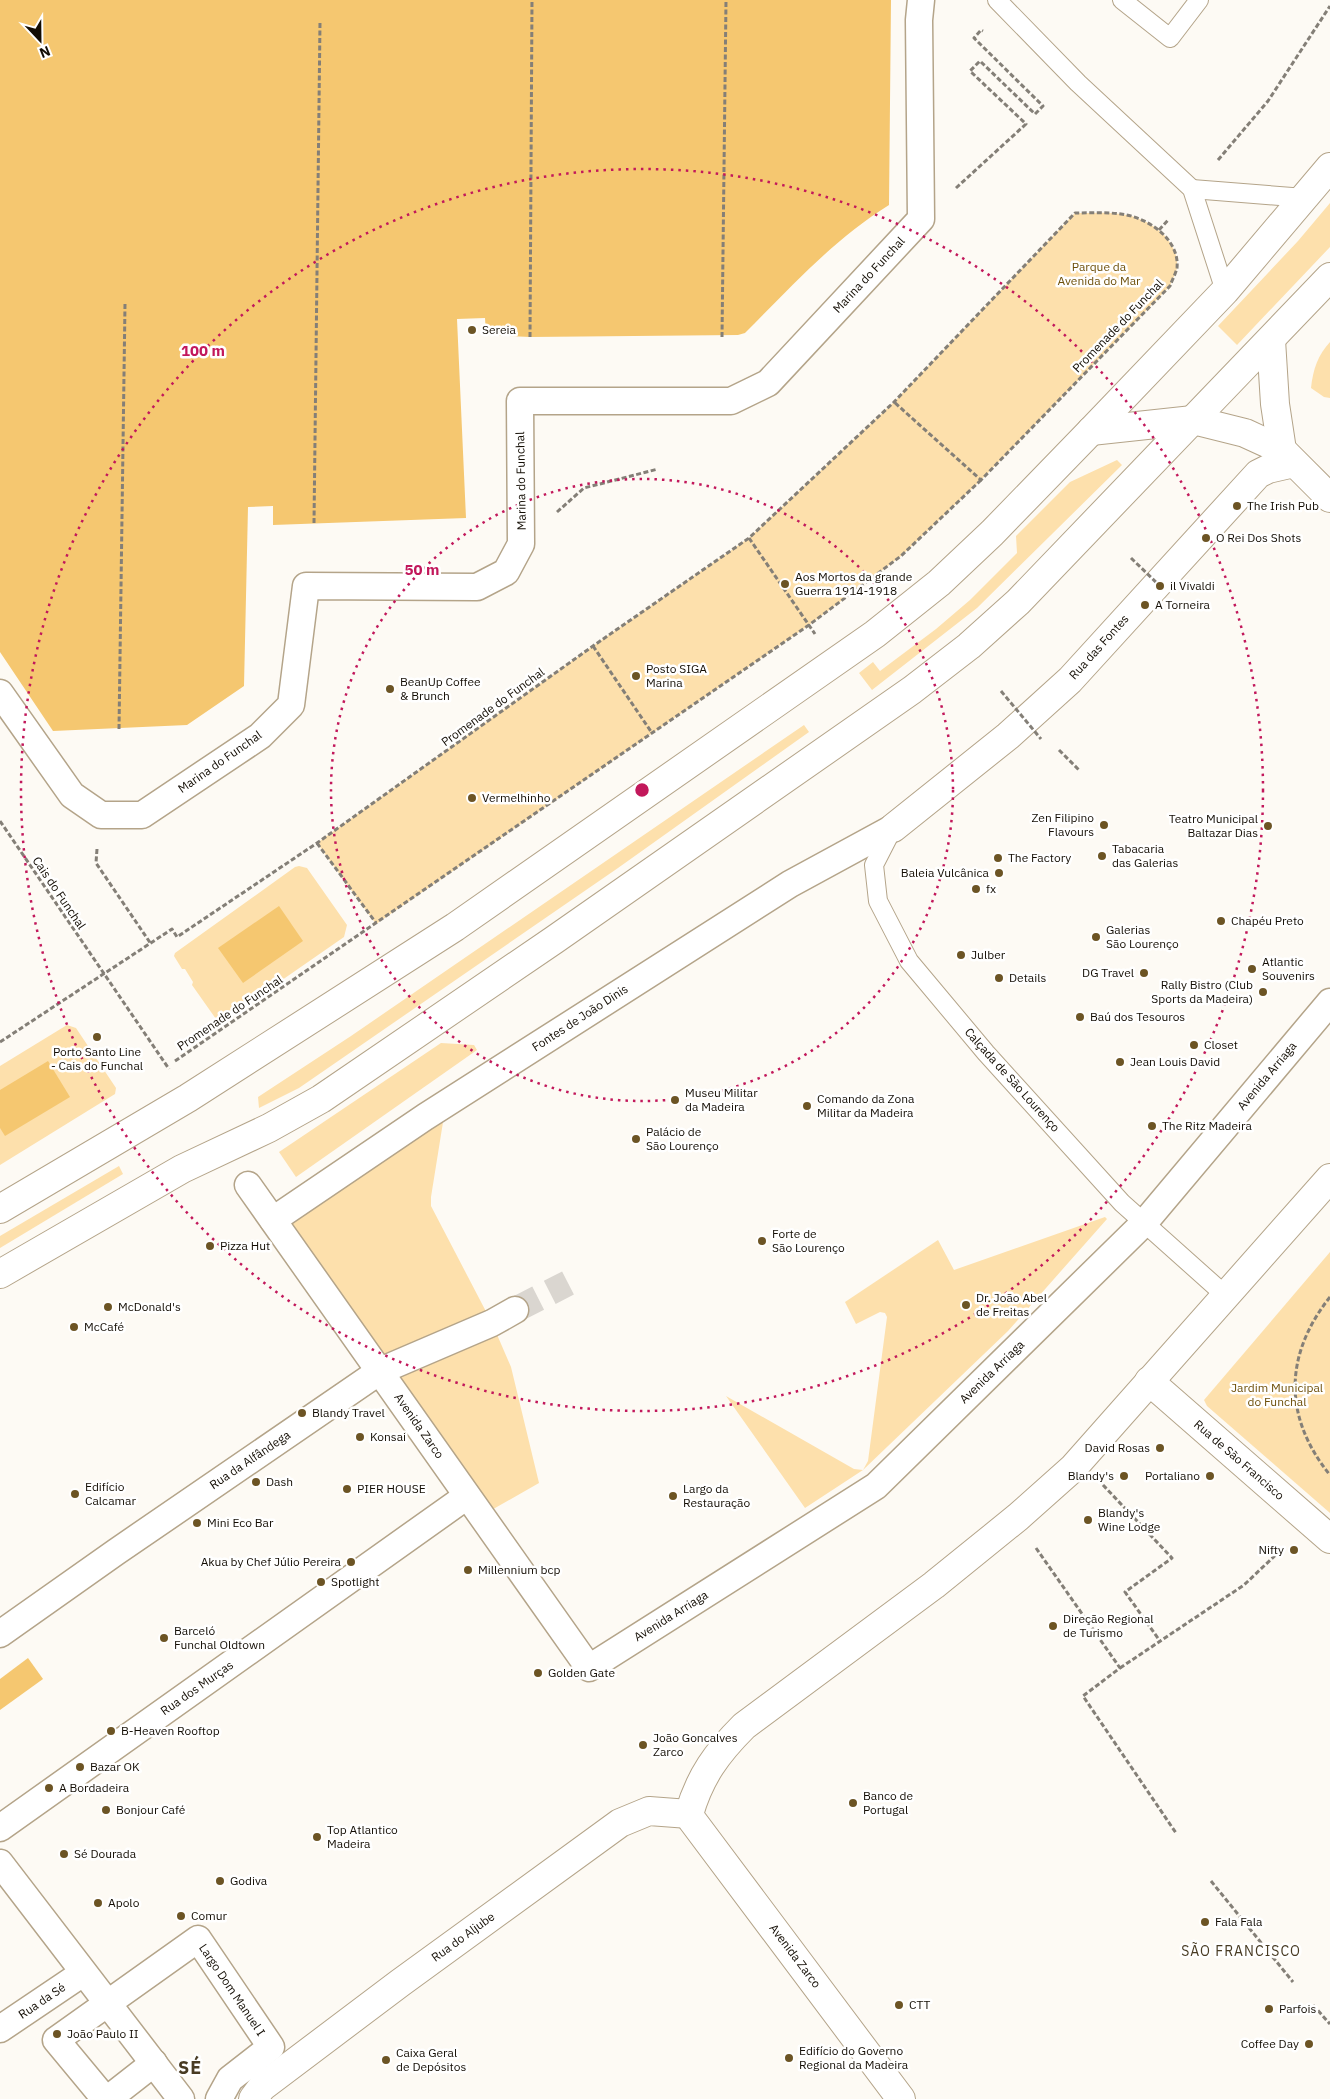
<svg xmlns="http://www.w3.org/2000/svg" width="1330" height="2099" font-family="'IBM Plex Sans',sans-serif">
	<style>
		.green { fill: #fde0ac }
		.water { fill: #f5c770 }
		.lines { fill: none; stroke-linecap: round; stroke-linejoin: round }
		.pedestrian-tunnel { stroke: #dad6d0; stroke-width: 26; stroke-dasharray: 26 13; stroke-linecap: butt }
		.service-casing { stroke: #b4a489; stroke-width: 20 }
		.pedestrian-casing { stroke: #b4a489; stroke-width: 29 }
		.minor-casing { stroke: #b4a489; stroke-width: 30 }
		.tertiary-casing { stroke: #b4a489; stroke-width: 30 }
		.secondary-casing { stroke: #b4a489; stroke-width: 30 }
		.path { stroke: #847f77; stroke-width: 3; stroke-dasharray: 5 2.5; stroke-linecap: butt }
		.service { stroke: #fff; stroke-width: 18 }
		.pedestrian { stroke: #fff; stroke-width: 26 }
		.minor { stroke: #fff; stroke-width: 28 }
		.tertiary { stroke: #fff; stroke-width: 28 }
		.secondary { stroke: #fff; stroke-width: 28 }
		.path-bridge { stroke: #847f77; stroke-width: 3; stroke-dasharray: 5 2.5; stroke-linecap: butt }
		.ring { fill: none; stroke: #c2185b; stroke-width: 2.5; stroke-dasharray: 2.5 5 }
		.poi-dot { fill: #6c5424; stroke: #fff; stroke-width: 2 }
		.labels { text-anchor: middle; stroke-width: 5; stroke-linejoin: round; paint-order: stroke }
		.park-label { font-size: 12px; fill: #6e500b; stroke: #fff }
		.street-label { font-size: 12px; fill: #130d04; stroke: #fff }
		.poi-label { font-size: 12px; fill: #130d04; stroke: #fff; text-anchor: start }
		.neighbourhood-label { font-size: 14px; letter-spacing: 1px; fill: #483b23; stroke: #fff }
		.district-label { font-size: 18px; font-weight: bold; letter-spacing: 1px; fill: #483b23; stroke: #fff }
		.centre { fill: #c2185b; stroke: #fff; stroke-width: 2.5 }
		.ring-label { font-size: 15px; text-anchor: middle; font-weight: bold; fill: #c2185b; stroke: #fff; stroke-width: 5; stroke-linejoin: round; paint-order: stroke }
	</style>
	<rect width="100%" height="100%" fill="#fdfaf4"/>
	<g class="green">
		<path d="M1330,203v44l-93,98 -19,-19 80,-85z"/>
		<path d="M1075,213c15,0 31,-1 46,1 26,3 59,25 56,54 -1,5 -5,12 -7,18l-189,194 -80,76 -92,69 -433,299 -59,-81 276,-197 156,-108 145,-136z"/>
		<path d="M1330,342v56l-6,-1 -13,-9c2,-19 7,-33 19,-46z"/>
		<path d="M1117,460l5,5 -145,143 -105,82 -13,-17 14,-11 7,9 56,-42 34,-29 47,-47 -1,-17 54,-54z"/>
		<path d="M804,725l5,7 -191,136 -319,220 -40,20 -1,-11 93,-61z"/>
		<path d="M299,866l8,2 40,57 -3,12 -118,82 -5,1 -5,-1 -24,-34 1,-3 -8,-13h-3l-8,-13 1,-3 120,-86z"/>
		<path d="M67,1025l9,3 40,60 -1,6 -115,71v-99z"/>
		<path d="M441,1043l33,2 3,5 -181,127 -17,-25z"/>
		<path d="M444,1116l-13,81v9l61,117 19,44 28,116 -58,33 -199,-303z"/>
		<path d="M119,1166l4,8 -123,74v-12z"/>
		<path d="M1105,1217l2,2 -99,112 -145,139 -58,38 -79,-112 128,73 9,1 5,-9 19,-144 -2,-4 -5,-1 -24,12 -11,-22 93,-62 16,30z"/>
		<path d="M1330,1252v261l-123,-107 -3,-6z"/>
	</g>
	<g class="water">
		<path d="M0,0h891l-2,205c-55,34 -99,83 -144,128l-7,2 -208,2 -44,-2 -1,-17 -28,1 9,199 -193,7v-19l-25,1 -4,179 -57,39 -134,6 -53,-79z"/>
		<path d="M279,906l24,35 -60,42 -25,-35z"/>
		<path d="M48,1061l22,36 -65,39 -5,-8v-38z"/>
		<path d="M28,1658l15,21 -43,31v-31z"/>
	</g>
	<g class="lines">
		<path class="pedestrian-tunnel" d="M515,1310l53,-27"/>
		<defs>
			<g id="service">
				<path d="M997,0l81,83 114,106 33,102"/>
				<path d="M1122,0l48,38 29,-38"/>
				<path d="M1192,189l113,9"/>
				<path d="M893,828l-19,37 4,36 31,60 77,92 136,150 103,92"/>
			</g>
			<g id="pedestrian">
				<path d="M0,693l72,102 29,20h41l118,-79 31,-31 15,-119 171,1 29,-15 15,-28 -1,-143h211l37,-18 153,-164 -2,-199 2,-20"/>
				<path d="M248,1185l341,483 287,-182 269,-264 185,-220"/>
				<path d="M273,1220l152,-103 365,-233 103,-56"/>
				<path d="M0,1634l116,-82 264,-181 112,-48 23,-13"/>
				<path d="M0,1828l467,-332"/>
				<path d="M0,1863l181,236"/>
				<path d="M0,2029l83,-56"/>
				<path d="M105,2099l-49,-59 142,-101 73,108 -41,32 -11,20"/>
				<path d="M108,2099l46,-36"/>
			</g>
			<g id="minor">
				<path d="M893,828l115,-92 62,-56 188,-206 10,-5 26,-6"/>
				<path d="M1149,1381l181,158"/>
				<path d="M253,2099l9,-12 138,-104 220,-160 29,-12 40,3"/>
			</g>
			<path id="tertiary" d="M901,2099l-209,-279 -3,-6c11,-38 28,-61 55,-88l190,-141 84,-68 55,-49 257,-290"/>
			<g id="secondary">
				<path d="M1271,340l4,64 7,46"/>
				<path d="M1091,431l102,-11 52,13 37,17 48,48"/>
				<path d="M0,1209l188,-111 267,-171 420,-293 64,-51 53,-50 99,-102 134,-140 105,-124"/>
				<path d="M0,1274l182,-105 87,-41 52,-29 233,-159 358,-250 57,-44 49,-44 312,-325"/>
			</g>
		</defs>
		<use href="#service" class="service-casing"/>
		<use href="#pedestrian" class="pedestrian-casing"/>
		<use href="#minor" class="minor-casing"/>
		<use href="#tertiary" class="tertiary-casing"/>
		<use href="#secondary" class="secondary-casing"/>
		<g class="path">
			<path d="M1218,160l50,-59 62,-95"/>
			<path d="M956,188l70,-64 -56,-53 10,-10 55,53 8,-8 -69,-68 7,-8 2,1"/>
			<path d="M1159,230l10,-11"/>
			<path d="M530,337l2,-337"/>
			<path d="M722,337l4,-337"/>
			<path d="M557,512l27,-24 74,-19"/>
			<path d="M314,523l6,-501"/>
			<path d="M749,538l66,96"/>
			<path d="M593,646l59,87"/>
			<path d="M119,729l6,-425"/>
			<path d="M1059,750l21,21"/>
			<path d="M0,821l169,248"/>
			<path d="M317,843l59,80"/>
			<path d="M97,849l-1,14 55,81"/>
			<path d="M0,1042l172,-113 5,8 140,-94 276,-197 156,-108 145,-136 181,-189c15,0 31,-1 46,1 26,3 59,25 56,54 -1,5 -5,12 -7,18l-189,194 -87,-78"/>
			<path d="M175,1061l634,-436 92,-69 80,-76"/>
			<path d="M1330,1297c-46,58 -47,120 0,178"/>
			<path d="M1103,1485l69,73 -47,34 35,49"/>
			<path d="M1036,1548l84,120 -37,28 93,137"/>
			<path d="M1120,1668l124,-83 40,-38"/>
			<path d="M1211,1881l82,101"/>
			<path d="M1313,2005l17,19"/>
		</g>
		<use href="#service" class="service"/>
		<use href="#pedestrian" class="pedestrian"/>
		<use href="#minor" class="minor"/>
		<use href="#tertiary" class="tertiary"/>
		<use href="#secondary" class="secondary"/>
		<g class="path-bridge">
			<path d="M1131,558l29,28"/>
			<path d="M1001,691l40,48"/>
		</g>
	</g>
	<g class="ring">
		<circle cx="642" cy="790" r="311"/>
		<circle cx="642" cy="790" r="621"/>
	</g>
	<g class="poi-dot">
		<circle cx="472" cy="330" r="5"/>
		<circle cx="1237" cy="506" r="5"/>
		<circle cx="1206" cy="538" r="5"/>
		<circle cx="785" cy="584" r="5"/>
		<circle cx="1160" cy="586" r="5"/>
		<circle cx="1145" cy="605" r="5"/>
		<circle cx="636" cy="676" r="5"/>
		<circle cx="390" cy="689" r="5"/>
		<circle cx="472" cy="798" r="5"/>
		<circle cx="1104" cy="825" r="5"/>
		<circle cx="1268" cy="826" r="5"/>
		<circle cx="1102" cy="856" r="5"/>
		<circle cx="998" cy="858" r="5"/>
		<circle cx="999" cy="873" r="5"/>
		<circle cx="976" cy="889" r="5"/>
		<circle cx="1221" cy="921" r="5"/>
		<circle cx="1096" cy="937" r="5"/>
		<circle cx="961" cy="955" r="5"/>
		<circle cx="1252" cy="969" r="5"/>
		<circle cx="1144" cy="973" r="5"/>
		<circle cx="999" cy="978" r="5"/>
		<circle cx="1263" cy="992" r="5"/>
		<circle cx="1080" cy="1017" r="5"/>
		<circle cx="97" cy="1037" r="5"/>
		<circle cx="1194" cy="1045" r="5"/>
		<circle cx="1120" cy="1062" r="5"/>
		<circle cx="675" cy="1100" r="5"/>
		<circle cx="807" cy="1106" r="5"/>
		<circle cx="1152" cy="1126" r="5"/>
		<circle cx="636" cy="1139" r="5"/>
		<circle cx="762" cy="1241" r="5"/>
		<circle cx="210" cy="1246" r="5"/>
		<circle cx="966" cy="1305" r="5"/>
		<circle cx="108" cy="1307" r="5"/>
		<circle cx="74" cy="1327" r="5"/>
		<circle cx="302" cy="1413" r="5"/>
		<circle cx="360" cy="1437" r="5"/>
		<circle cx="1160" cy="1448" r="5"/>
		<circle cx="1124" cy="1476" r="5"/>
		<circle cx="1210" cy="1476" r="5"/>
		<circle cx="256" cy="1482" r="5"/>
		<circle cx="347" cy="1489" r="5"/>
		<circle cx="75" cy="1494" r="5"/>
		<circle cx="673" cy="1496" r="5"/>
		<circle cx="1088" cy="1520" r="5"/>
		<circle cx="197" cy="1523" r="5"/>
		<circle cx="1294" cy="1550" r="5"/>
		<circle cx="351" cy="1562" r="5"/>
		<circle cx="468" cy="1570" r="5"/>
		<circle cx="321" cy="1582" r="5"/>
		<circle cx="1053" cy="1626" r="5"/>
		<circle cx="164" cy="1638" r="5"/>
		<circle cx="538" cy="1673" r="5"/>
		<circle cx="111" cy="1731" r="5"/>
		<circle cx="643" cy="1745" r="5"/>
		<circle cx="80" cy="1767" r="5"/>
		<circle cx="49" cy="1788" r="5"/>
		<circle cx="853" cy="1803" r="5"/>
		<circle cx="106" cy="1810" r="5"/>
		<circle cx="317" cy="1837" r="5"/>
		<circle cx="64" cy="1854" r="5"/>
		<circle cx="220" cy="1881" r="5"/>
		<circle cx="98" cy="1903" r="5"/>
		<circle cx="181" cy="1916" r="5"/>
		<circle cx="1205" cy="1922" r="5"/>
		<circle cx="899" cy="2005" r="5"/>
		<circle cx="1269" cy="2009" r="5"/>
		<circle cx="57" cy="2034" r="5"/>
		<circle cx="1309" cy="2044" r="5"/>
		<circle cx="789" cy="2058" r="5"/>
		<circle cx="386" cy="2060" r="5"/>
	</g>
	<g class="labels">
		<g class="park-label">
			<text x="1099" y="271">Parque da<tspan x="1099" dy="14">Avenida do Mar</tspan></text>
			<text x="1277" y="1392">Jardim Municipal<tspan x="1277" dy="14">do Funchal</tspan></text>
		</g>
		<g class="street-label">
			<text transform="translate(869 275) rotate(-47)" y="4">Marina do Funchal</text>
			<text transform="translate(1118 326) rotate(-46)" y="4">Promenade do Funchal</text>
			<text transform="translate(521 481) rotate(-91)" y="4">Marina do Funchal</text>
			<text transform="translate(1099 647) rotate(-48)" y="4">Rua das Fontes</text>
			<text transform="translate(493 707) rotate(-36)" y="4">Promenade do Funchal</text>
			<text transform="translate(220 762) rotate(-35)" y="4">Marina do Funchal</text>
			<text transform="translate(59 893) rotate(56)" y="4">Cais do Funchal</text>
			<text transform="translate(230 1013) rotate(-34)" y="4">Promenade do Funchal</text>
			<text transform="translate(580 1018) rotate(-33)" y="4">Fontes de João Dinis</text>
			<text transform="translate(1267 1076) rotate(-50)" y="4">Avenida Arriaga</text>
			<text transform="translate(1012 1080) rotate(48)" y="4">Calçada de São Lourenço</text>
			<text transform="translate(992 1372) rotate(-44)" y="4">Avenida Arriaga</text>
			<text transform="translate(419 1426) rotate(55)" y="4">Avenida Zarco</text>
			<text transform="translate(250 1460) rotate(-34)" y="4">Rua da Alfândega</text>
			<text transform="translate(1239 1460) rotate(41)" y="4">Rua de São Francisco</text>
			<text transform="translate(671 1616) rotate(-32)" y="4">Avenida Arriaga</text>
			<text transform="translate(197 1688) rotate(-35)" y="4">Rua dos Murças</text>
			<text transform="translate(463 1937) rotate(-36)" y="4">Rua do Aljube</text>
			<text transform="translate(795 1956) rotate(53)" y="4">Avenida Zarco</text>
			<text transform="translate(232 1990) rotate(56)" y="4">Largo Dom Manuel I</text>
			<text transform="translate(42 2001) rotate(-34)" y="4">Rua da Sé</text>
		</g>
		<g class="poi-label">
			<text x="482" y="334">Sereia</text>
			<text x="1247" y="510">The Irish Pub</text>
			<text x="1216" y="542">O Rei Dos Shots</text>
			<text x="795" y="581">Aos Mortos da grande<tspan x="795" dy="14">Guerra 1914-1918</tspan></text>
			<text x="1170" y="590">il Vivaldi</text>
			<text x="1155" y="609">A Torneira</text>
			<text x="646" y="673">Posto SIGA<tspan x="646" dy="14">Marina</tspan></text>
			<text x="400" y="686">BeanUp Coffee<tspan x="400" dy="14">&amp; Brunch</tspan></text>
			<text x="482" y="802">Vermelhinho</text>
			<text x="1094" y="822" text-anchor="end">Zen Filipino<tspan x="1094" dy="14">Flavours</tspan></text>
			<text x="1258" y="823" text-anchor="end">Teatro Municipal<tspan x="1258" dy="14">Baltazar Dias</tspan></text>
			<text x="1112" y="853">Tabacaria<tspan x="1112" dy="14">das Galerias</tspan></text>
			<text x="1008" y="862">The Factory</text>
			<text x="989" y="877" text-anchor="end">Baleia Vulcânica</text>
			<text x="986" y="893">fx</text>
			<text x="1231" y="925">Chapéu Preto</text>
			<text x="1106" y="934">Galerias<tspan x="1106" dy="14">São Lourenço</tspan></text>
			<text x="971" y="959">Julber</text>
			<text x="1262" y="966">Atlantic<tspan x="1262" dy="14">Souvenirs</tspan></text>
			<text x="1134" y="977" text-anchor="end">DG Travel</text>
			<text x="1009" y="982">Details</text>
			<text x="1253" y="989" text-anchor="end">Rally Bistro (Club<tspan x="1253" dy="14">Sports da Madeira)</tspan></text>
			<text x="1090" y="1021">Baú dos Tesouros</text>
			<text x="1204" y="1049">Closet</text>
			<text x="97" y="1056" text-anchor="middle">Porto Santo Line<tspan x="97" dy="14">- Cais do Funchal</tspan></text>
			<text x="1130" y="1066">Jean Louis David</text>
			<text x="685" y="1097">Museu Militar<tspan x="685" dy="14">da Madeira</tspan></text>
			<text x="817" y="1103">Comando da Zona<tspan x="817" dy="14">Militar da Madeira</tspan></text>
			<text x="1162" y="1130">The Ritz Madeira</text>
			<text x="646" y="1136">Palácio de<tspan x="646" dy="14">São Lourenço</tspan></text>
			<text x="772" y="1238">Forte de<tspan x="772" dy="14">São Lourenço</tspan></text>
			<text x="220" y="1250">Pizza Hut</text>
			<text x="976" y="1302">Dr. João Abel<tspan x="976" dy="14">de Freitas</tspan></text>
			<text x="118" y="1311">McDonald's</text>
			<text x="84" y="1331">McCafé</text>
			<text x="312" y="1417">Blandy Travel</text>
			<text x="370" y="1441">Konsai</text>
			<text x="1150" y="1452" text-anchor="end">David Rosas</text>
			<text x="1114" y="1480" text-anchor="end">Blandy's</text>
			<text x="1200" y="1480" text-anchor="end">Portaliano</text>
			<text x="266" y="1486">Dash</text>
			<text x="85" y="1491">Edifício<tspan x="85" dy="14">Calcamar</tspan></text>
			<text x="357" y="1493">PIER HOUSE</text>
			<text x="683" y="1493">Largo da<tspan x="683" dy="14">Restauração</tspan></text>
			<text x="1098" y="1517">Blandy's<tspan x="1098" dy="14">Wine Lodge</tspan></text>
			<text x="207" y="1527">Mini Eco Bar</text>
			<text x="1284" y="1554" text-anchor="end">Nifty</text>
			<text x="341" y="1566" text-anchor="end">Akua by Chef Júlio Pereira</text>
			<text x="478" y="1574">Millennium bcp</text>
			<text x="331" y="1586">Spotlight</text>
			<text x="1063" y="1623">Direção Regional<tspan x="1063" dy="14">de Turismo</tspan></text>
			<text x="174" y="1635">Barceló<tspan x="174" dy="14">Funchal Oldtown</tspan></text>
			<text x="548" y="1677">Golden Gate</text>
			<text x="121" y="1735">B-Heaven Rooftop</text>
			<text x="653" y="1742">João Goncalves<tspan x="653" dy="14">Zarco</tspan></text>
			<text x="90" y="1771">Bazar OK</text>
			<text x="59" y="1792">A Bordadeira</text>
			<text x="863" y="1800">Banco de<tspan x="863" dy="14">Portugal</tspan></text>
			<text x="116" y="1814">Bonjour Café</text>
			<text x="327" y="1834">Top Atlantico<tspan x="327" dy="14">Madeira</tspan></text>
			<text x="74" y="1858">Sé Dourada</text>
			<text x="230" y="1885">Godiva</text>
			<text x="108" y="1907">Apolo</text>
			<text x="191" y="1920">Comur</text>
			<text x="1215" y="1926">Fala Fala</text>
			<text x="909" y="2009">CTT</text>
			<text x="1279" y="2013">Parfois</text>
			<text x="67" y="2038">João Paulo II</text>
			<text x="1299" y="2048" text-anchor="end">Coffee Day</text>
			<text x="799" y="2055">Edifício do Governo<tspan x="799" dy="14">Regional da Madeira</tspan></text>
			<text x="396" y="2057">Caixa Geral<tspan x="396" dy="14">de Depósitos</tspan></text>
		</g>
		<g class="neighbourhood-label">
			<text x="1241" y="1956">SÃO FRANCISCO</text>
		</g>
		<g class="district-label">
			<text x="190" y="2074">SÉ</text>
		</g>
	</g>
	<circle cx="642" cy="790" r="8" class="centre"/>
	<g class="ring-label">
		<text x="203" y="356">100 m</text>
		<text x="422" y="575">50 m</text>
	</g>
	<g transform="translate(40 40) rotate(158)" stroke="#ffffff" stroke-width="4" paint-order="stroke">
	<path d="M0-4L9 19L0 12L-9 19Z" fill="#130d04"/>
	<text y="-8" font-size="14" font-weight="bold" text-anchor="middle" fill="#130d04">N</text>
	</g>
</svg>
